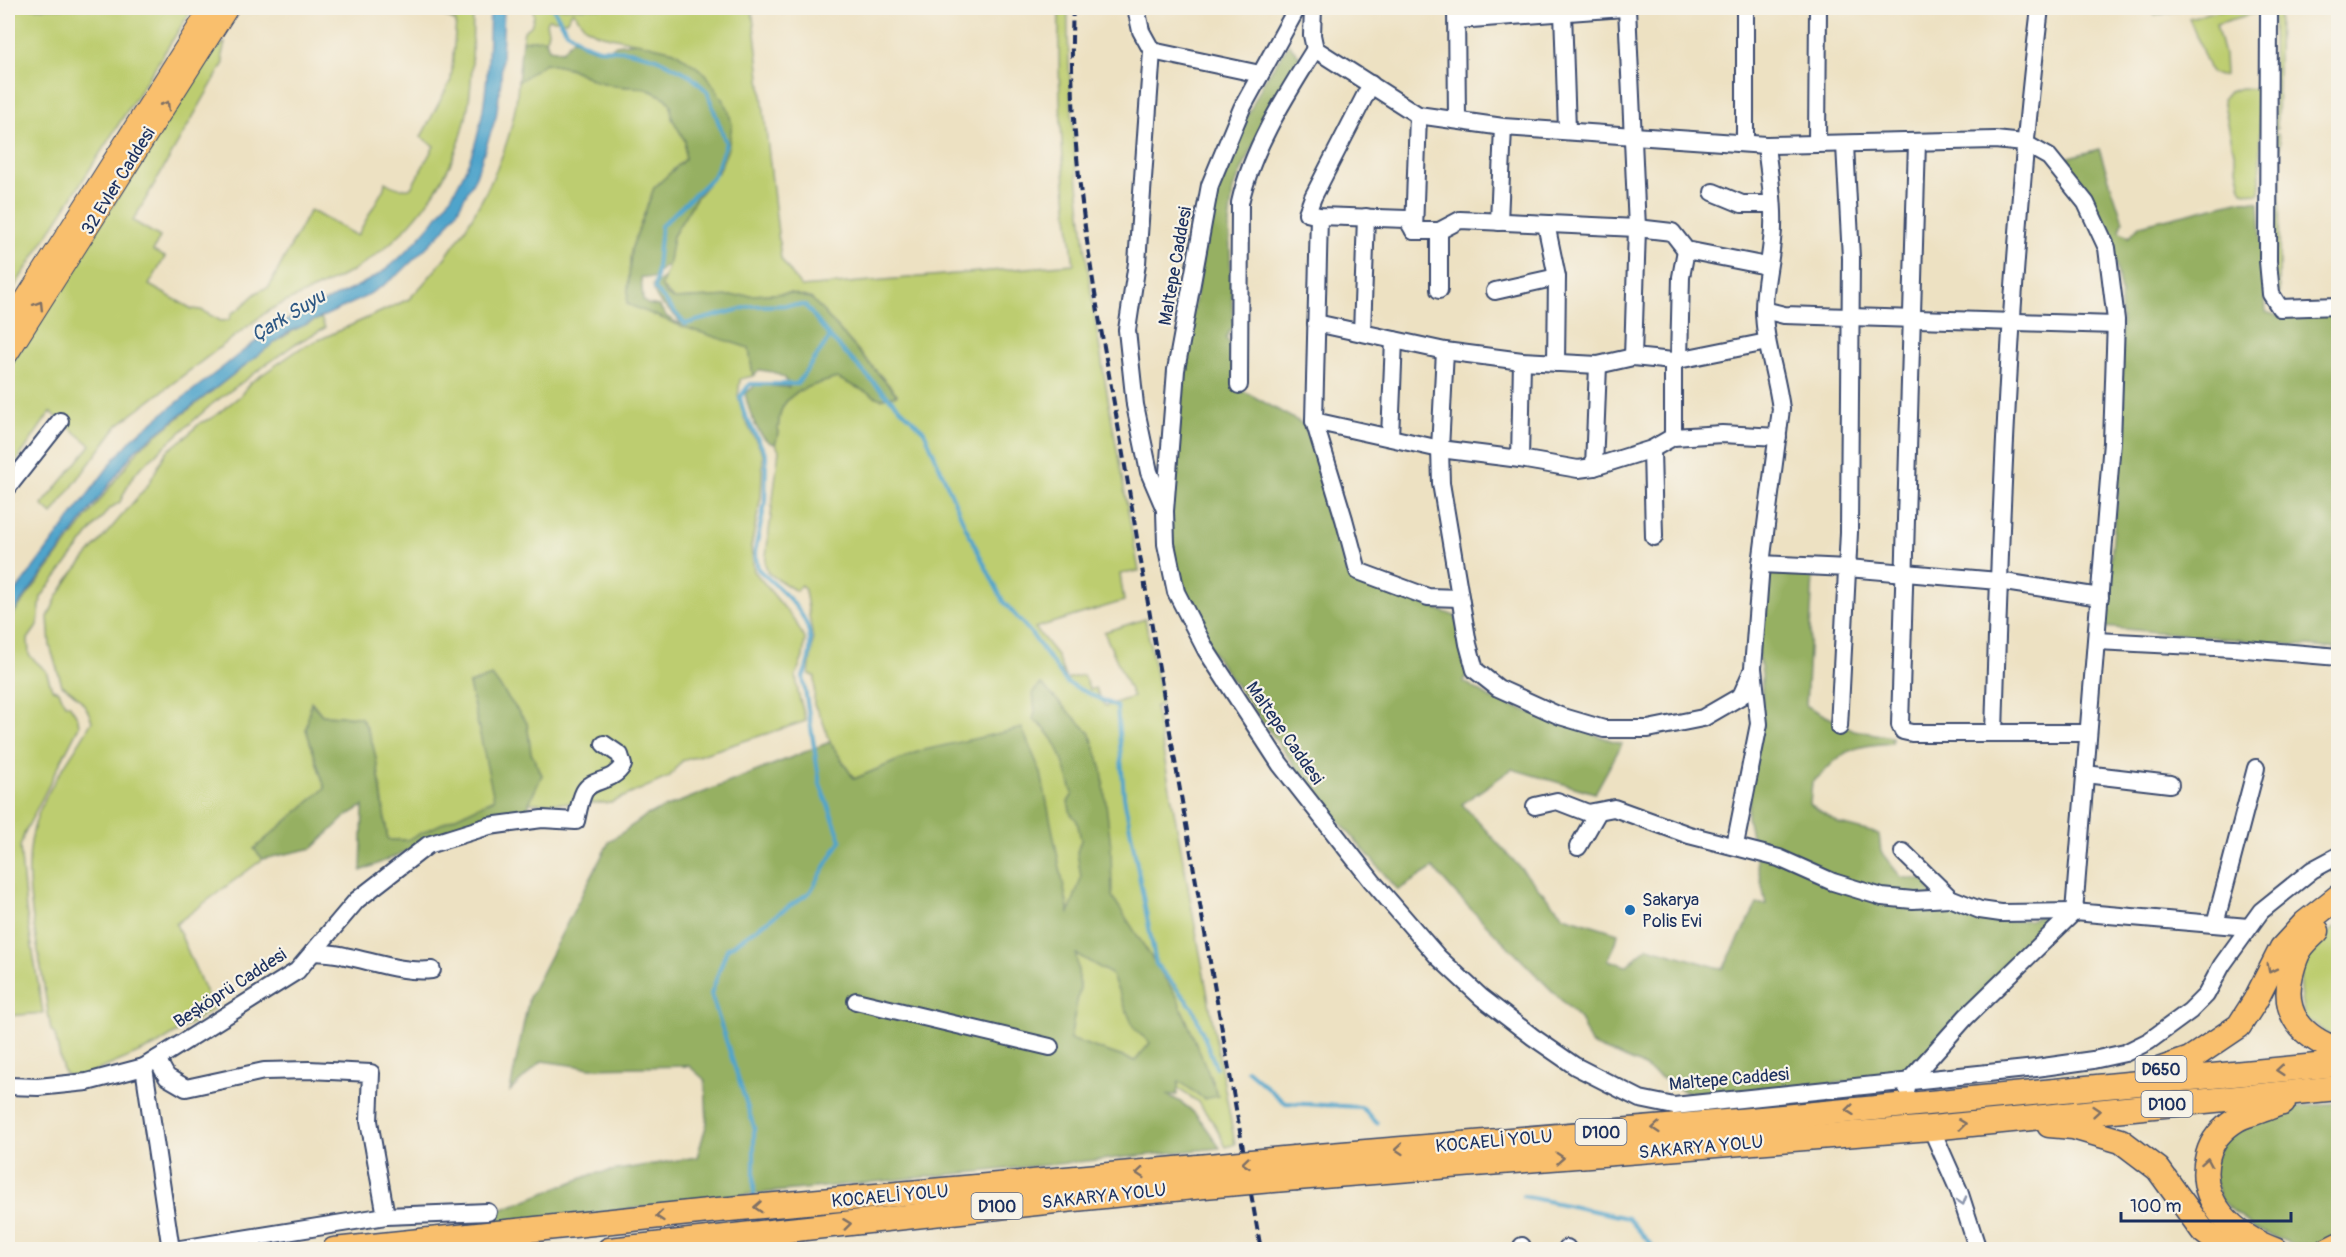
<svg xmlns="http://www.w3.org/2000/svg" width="2346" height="1257" font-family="Pangolin,sans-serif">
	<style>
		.green { fill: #bdcd70; stroke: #6c7e67; stroke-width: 1.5 }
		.forest { fill: #96b062; stroke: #587060; stroke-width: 1.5; fill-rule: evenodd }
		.water { fill: #4fa4cb; stroke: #356a94; stroke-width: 1.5 }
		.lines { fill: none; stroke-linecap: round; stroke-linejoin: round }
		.stream { stroke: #4fa4cb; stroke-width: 4 }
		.minor-casing { stroke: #3a4a6d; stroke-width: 20 }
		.major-casing { stroke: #3a4a6d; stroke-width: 22 }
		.highway-casing { stroke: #3a4a6d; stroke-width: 27 }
		.minor { stroke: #fff; stroke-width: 16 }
		.major { stroke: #f9bf6d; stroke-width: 20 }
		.highway { stroke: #f9bf6d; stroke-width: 24 }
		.rail { stroke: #1b2f5e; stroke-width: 4; stroke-dasharray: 9 4.5; stroke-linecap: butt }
		.highway-bridge-casing { stroke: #3a4a6d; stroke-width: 27; stroke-linecap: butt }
		.highway-bridge { stroke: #f9bf6d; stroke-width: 24 }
		.oneway { stroke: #7f7065 }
		.oneway2 { stroke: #8d97ae }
		.poi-dot { fill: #1f6fb2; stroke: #f7f3e8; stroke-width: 2 }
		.labels { text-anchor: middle; stroke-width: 4.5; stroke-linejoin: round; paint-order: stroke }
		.shield { fill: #f7f3e8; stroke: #5d6a87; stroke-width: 1.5 }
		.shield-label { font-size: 16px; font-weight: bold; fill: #1b2f5e }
		.street-label { font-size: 18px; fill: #1b2f5e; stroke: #f7f3e8 }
		.poi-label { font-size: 18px; fill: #1b2f5e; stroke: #f7f3e8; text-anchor: start }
		.water-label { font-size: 20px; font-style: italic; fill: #2d5884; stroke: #f7f3e8 }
	</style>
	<rect width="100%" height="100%" fill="#f7f3e8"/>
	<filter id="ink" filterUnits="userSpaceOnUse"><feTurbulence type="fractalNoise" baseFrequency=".0167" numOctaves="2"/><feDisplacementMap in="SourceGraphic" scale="12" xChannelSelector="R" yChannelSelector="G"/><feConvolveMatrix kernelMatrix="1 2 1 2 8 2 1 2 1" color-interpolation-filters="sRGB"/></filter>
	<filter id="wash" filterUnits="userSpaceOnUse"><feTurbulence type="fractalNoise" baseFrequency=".008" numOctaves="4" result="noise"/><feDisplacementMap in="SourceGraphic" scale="24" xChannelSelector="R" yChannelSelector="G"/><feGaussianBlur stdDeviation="1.35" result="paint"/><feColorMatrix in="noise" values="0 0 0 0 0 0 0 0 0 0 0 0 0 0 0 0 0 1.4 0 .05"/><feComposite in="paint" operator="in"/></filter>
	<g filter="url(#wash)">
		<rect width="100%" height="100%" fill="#ede1c2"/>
		<g class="green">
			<path d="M8,8h185l-185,289z"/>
			<path d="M431,8h42c-1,37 1,77 -8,114 -14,60 -58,116 -110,147 -28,17 -59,26 -87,42l-150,114 -66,89 -10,-9 49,-60 -41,-33 -42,62v-106l206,-321 11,-4 -3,12 2,8 -91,158 27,16 -7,14 12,6 -16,28 43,24 9,1 20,11 8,-1 3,-7c16,-7 18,-21 37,-26l41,-77 47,26 27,-48 1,-6c9,6 15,7 26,6l23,-42 -13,-9 30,-57 5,-58z"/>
			<path d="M533,8h219l29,251 20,28 273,-23c-12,-84 -16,-171 -15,-256h9c-1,43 3,88 6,131 11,145 39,289 65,432l-19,3 4,27 -89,27 21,26 10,25 17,-4 7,15 5,-2 10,18 28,-9 -29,-65 41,-13 17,85 -7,3 80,437 -9,3 -11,-22 -18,-24 -62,-40 -66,-22 11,-52 -7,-52 -16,-79 -137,-105 -66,28 -24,-37 -8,-23 -8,-14 1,-28 -6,-3 4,-34 -8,-50 -4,-5 -5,6 -28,-18 -3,-9 14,-114 -4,-6c5,-11 2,-22 6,-33 7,-22 37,-27 56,-33l44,21 16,-5 -85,-95 -21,-6 -117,6 -13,-13 7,-19 5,-31 23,-38 22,-26 -3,-81 -9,-17 -32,-23 -76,-17 -13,-7 -12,-16 -7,10 -18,-2 -2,4 2,8 -2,9 -24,1 2,-10 7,-5 3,-10z"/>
			<path d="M2228,8h33l1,3 -46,13 8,31 1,20 -6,1 -8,-3 -22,-55z"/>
			<path d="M2273,8h6l-2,121 -3,2z"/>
			<path d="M543,63l26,5 27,13 19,5 29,2 22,10 5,7 1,13 13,23v18l-31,29 -23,62 -4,54 56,22 66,22 4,28 -13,3 -2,18 7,23 18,34 -2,43 -10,50 3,24 41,50 10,18 -2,18 -7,18 2,18 8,28 -124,40 -13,16 -59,26h-81l13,-28 -11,-22 -4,-30 -58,-39 26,115 -88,41h-19c-5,-30 -10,-102 -28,-123l-38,-2 -10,-13 -6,27 19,59 -71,61 9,10 -87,65 37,85 -56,36 -75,32 -15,-2 -4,-4 -8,-36 -4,-5c-4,-23 -7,-46 -11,-68 -8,-48 -20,-103 -1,-150 13,-33 37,-60 53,-91 -6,-17 -14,-26 -30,-36l-12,-39 -2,-29 9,-20 15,-23 76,-89 18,-33 23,-18 11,-11 12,-5 28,-22 10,-13 51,-35 108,-49c53,-53 106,-141 109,-217z"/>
			<path d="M2241,88l15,1 4,8v95l-2,2 -16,-3 -1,-4 -18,-88 6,-7z"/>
			<path d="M2271,134h7l2,8 -1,151 -5,-1z"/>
			<path d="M321,318l4,10 -30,16 -83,60 -74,66 -8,11 -10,21 -11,7 -17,21 -51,67 -3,28 -10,14 1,16 17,16 6,18 7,2 6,13h4l9,14 1,8 -55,108 -4,13 6,63 17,103 -35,3v-395l131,-172 132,-104 25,-16z"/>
			<path d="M2338,925v116l-33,-23c-12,-48 -4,-62 33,-93z"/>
		</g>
		<g class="forest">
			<path d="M2149,8h36l-30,8z"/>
			<path d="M542,39l4,1 3,9 13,2 11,-12 20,10 19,-1 4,-3 20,-3 38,9 32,23 22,34 4,17 -4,24 -10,23 -22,26 -23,38 -5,31 -3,-1 -12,12 -12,-1 2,23 4,4 12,2 8,11 14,8c-7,-18 -26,-17 -28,-40l11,-7 -3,8 5,8 8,5 117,-6 21,6 85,96 -16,4 -44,-21c-19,6 -49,11 -56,33 -4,11 -1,22 -6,33 -18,-3 -27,-37 -30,-51l8,-5 1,-3c9,-1 24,2 35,2l-4,-9 -12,-6 -13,-2 -7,6 -4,-28 -68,-22 -54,-22 4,-54 23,-62 31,-29v-18l-13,-23 -1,-13 -5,-7 -21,-10 -30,-2 -19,-5 -27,-13 -24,-5 -27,19 4,-41z"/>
			<path d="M1289,44l11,13 -27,46 -40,86 -4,36 4,101 -7,12 9,15 -2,32 72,40 43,150 107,41 12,33 1,24 -5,8 29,18 130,45 -27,49 -83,-24 -50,35 102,112 54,17 -2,10 -8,17 18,6 22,-19 75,22 34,-65h9l-19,-87 15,-109v-34l-4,-24 9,-77 46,2 -7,131 48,24 38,7v6c-18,2 -36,2 -51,13 -10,7 -18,19 -29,26l-2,22 30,20 39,10 2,18 20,25 28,4v8l11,19 11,6 29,2 17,6 31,-2 18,-6 5,10 -149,152 -166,18 -51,-2 -46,-28 -48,-20 -11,-25 -124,-125 -23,-26 -35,22 -83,-97 -93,-127 -15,-23 -32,-79 -6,-51 4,-83 42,-246 49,-103z"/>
			<path d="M2099,149l24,72 -3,10 9,6 11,-12 102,-25 17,2 7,110 12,4 60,-3v336l-234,-22 19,-187 -2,-147 -8,-45 -54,-88z"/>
			<path d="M492,676l35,47 4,30 11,22 -13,28v14l-110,29 -58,25 2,-65 -18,11 -32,31 -50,11 -9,-10 71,-61 -19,-59 5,-27 11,13 38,2c20,23 21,91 28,123h19l87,-41 -25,-115z"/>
			<path d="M1041,684l49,49 12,37 9,76 1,50 65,101 41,99 -14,3 -25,-18 -2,14h-10c28,12 37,29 53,53l-477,47 -279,35v-6l129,-50 104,-17 10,-34 -2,-43 -16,-14 -98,2 -49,-7 -32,30 19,-94 80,-155 38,-27 183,-73 24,37 66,-28 102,-23 19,45 28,140 12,-35 -4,-26 4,-12 -4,-19 -6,-7 -3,-12 5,-8c-9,-27 -13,-59 -40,-74l2,-9 -2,-19zM1076,954l35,20 23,54 16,15 -15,18 -65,-22 10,-52z"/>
			<path d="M2338,1103v134l-20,8 -26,-1 -37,-15 -34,-28 -10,-31 11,-29 52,-32z"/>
		</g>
		<path class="water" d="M490,8h14l-3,73 -5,36 -20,59 -19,35 -14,20 -42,41 -20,15 -20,12 -74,34 -152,117 -127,169v-17l107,-144 19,-21c30,-25 62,-49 93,-73 19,-15 38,-31 59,-43 29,-17 61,-27 90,-45 17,-10 31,-25 44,-39 67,-72 67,-138 70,-229z"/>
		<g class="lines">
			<g class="stream">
				<path d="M553,8l13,22 16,13 17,6 30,2 25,6 34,17 19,17 19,52 -12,33 -53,50 -6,63 30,35 67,-18 53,-1 25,32 49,51 45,43 42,97 37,73 27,31 37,51 50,24 7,90 32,167 37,44 23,59"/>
				<path d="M1247,1070l38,33 76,4 16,16"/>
				<path d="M1523,1196l105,22 28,32"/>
				<path d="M754,1198v-71l-43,-133 16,-45 83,-57 31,-52 -21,-56 -17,-107c23,-53 -11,-76 -45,-108l-3,-17 10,-49 1,-48 -22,-42 -4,-16 10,-13h47l33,-47"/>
			</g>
		</g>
	</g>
	<g filter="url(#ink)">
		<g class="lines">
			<defs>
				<g id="minor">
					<path d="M1136,8l5,23 11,20 108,23"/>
					<path d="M1297,8l-55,100 -32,77 -34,185 -11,141 1,33 10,48 30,58 74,114 92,117 66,76 43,40 52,40 42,29 65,33 34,7 362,-38 57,-8 32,-7 24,-12 41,-30 16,-16 16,-30 39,-54 51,-41 26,-14"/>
					<path d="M1313,8l-1,27 3,14 103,66 85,12 263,18 229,-5 29,3 25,14 37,46 21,45 9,72 -4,122 -38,470 -108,105 -59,66v5"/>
					<path d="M1456,8l1,111"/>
					<path d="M1627,8l10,220 -4,129"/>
					<path d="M1745,8v135"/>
					<path d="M2269,8l-1,253 3,33 9,14 58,-2"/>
					<path d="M1563,12l4,118"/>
					<path d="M1458,20l166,-12"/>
					<path d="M1152,51l-15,212 -10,67 8,75 14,67 15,35"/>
					<path d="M1371,84l-58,113 -6,16 12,3 88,3 7,12h25l21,-11 177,8 35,4 14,18 81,16"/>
					<path d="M1917,142l-17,583 3,6 9,2h176"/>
					<path d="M1817,143l1,-135"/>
					<path d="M1713,192l29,12h29"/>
					<path d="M1319,216l-5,205 126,28 80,10 58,10 16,-2 58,-18 21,-12 49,-3 56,3"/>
					<path d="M1499,222l4,-95"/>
					<path d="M1546,224l11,53 -1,86"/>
					<path d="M1414,231l4,-116"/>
					<path d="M1439,231v59"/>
					<path d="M1495,291l62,-14"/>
					<path d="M1764,310l20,5 332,10"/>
					<path d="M1316,323l129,28 77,10 76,4 35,-8 40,4 94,-19"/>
					<path d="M1362,333l4,-116"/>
					<path d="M1445,351l-5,98 1,34 27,161 7,26 23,18 62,28 44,13h44l55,-11 38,-22 12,-27"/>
					<path d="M1679,360l2,-83 5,-27"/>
					<path d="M1673,361v76"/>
					<path d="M1239,385l1,-182c12,-55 45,-106 75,-154"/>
					<path d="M1314,421l30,98 14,52 70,26 32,1"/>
					<path d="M1390,437l4,-97"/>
					<path d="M1652,449l2,88"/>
					<path d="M1520,459l2,-98"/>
					<path d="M1594,467l4,-102"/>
					<path d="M8,487l52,-66"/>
					<path d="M1761,564l87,4 150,13 102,16"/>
					<path d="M2097,641l137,7 104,9"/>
					<path d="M1839,727l10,-195 2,-274 -6,-113"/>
					<path d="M1994,733c7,-243 17,-485 46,-725"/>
					<path d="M2085,774l85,10"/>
					<path d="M1535,806l22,-5 31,12 26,-5 75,27 90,23 54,24 49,15 31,3 37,-2"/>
					<path d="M1735,845l24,-121 -6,-56 8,-104 20,-155c-4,-34 -17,-66 -17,-100 0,-23 6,-45 8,-68 4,-31 -3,-66 -6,-96"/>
					<path d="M1578,847l20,-35"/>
					<path d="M1903,852l47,46 30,12 21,3 73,-1 174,15"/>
					<path d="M2215,924l41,-156"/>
					<path d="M313,952c11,1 22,1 32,4 30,6 57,17 87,14"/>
					<path d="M856,1001l194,46"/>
					<path d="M157,1059l10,18 19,11 78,-17 45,-1 62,3 -2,48 17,95"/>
					<path d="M144,1067l27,183"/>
					<path d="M8,1086l30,1 49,-5 57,-15 153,-96 60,-71 71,-55 61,-19 53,-7 34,2c2,-9 4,-21 8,-29 8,-15 28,-8 39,-27l-3,-10 -16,-11"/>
					<path d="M1931,1128l28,63 19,59"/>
					<path d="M1522,1246l1,4"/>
					<path d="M1567,1248l1,2"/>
					<path d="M174,1250l212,-34 102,-4"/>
				</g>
				<g id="major">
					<path d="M8,326l202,-318"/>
					<path d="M8,354l220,-346"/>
				</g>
				<g id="highway">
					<path d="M2317,931c-5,5 -12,11 -16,17 -5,7 -8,18 -10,26 -10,40 11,63 47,76"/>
					<path d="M2150,1073l40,-14 49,-33 16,-25 27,-53 23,-25 33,-26"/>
					<path d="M2049,1125l24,2 48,14 37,28 45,62 25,19"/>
					<path d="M1294,1158l456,-38 588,-56"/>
					<path d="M1297,1178l634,-50 407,-40"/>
					<path d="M334,1250l384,-40 480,-43"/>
					<path d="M609,1250c198,-22 397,-45 595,-64"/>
					<path d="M2275,1250c-40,-14 -80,-49 -67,-95 4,-15 15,-27 28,-35 8,-5 17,-6 26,-10 7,-2 13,-6 21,-7"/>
					<path d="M2328,1250l10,-5"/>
				</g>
			</defs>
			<use href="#minor" class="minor-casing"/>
			<use href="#major" class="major-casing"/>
			<use href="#highway" class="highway-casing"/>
			<use href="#minor" class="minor"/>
			<use href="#major" class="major"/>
			<use href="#highway" class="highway"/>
			<path class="rail" d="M1073,8c-8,161 30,323 56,482 42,253 87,506 132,760"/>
			<defs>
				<g id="highway-bridge">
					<path d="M1198,1167l96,-9"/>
					<path d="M1204,1186l93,-8"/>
				</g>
			</defs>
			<use href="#highway-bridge" class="highway-bridge-casing"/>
			<use href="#highway-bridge" class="highway-bridge"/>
		</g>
		<defs><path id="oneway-chevron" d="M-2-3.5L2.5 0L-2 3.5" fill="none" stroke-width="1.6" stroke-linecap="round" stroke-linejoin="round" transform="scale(1.5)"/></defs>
		<g class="oneway">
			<use href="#oneway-chevron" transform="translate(166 105) rotate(-58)"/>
			<use href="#oneway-chevron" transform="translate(39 305) rotate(-58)"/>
			<use href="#oneway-chevron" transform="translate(2271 969) rotate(117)"/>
			<use href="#oneway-chevron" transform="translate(2280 1070) rotate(175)"/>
			<use href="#oneway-chevron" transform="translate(1850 1110) rotate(174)"/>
			<use href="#oneway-chevron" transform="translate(2096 1111) rotate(-5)"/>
			<use href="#oneway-chevron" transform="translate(1962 1124) rotate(-7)"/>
			<use href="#oneway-chevron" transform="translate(1656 1128) rotate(175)"/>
			<use href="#oneway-chevron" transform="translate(1399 1149) rotate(175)"/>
			<use href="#oneway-chevron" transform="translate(1560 1158) rotate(-4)"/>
			<use href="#oneway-chevron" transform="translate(2207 1162) rotate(-80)"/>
			<use href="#oneway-chevron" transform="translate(1246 1163) rotate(174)"/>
			<use href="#oneway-chevron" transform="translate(1140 1173) rotate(175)"/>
			<use href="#oneway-chevron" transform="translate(758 1207) rotate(176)"/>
			<use href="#oneway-chevron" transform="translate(660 1216) rotate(174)"/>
			<use href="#oneway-chevron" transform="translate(847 1224) rotate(-7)"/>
		</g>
		<use class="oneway2" href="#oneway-chevron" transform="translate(1962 1201) rotate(72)"/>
	</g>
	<circle class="poi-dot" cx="1630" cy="910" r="6"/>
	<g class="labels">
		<g class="shield">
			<rect x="2135.5" y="1056" width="51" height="26" rx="4.5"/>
			<rect x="2141.5" y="1091" width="51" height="26" rx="4.5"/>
			<rect x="1575.5" y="1119" width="51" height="26" rx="4.5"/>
			<rect x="971.5" y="1193" width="51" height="26" rx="4.5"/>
		</g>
		<g class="shield-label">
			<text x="2161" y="1075">D650</text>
			<text x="2167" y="1110">D100</text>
			<text x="1601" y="1138">D100</text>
			<text x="997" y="1212">D100</text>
		</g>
		<g class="street-label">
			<text transform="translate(118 181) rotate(-58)" y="6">32 Evler Caddesi</text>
			<text transform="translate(1175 266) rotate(-80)" y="6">Maltepe Caddesi</text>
			<text transform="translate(1285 733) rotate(55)" y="6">Maltepe Caddesi</text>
			<text transform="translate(230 988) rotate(-33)" y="6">Beşköprü Caddesi</text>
			<text transform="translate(1729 1079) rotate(-5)" y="6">Maltepe Caddesi</text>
			<text transform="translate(1494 1141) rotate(-5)" y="6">KOCAELİ YOLU</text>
			<text transform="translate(1701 1147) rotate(-5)" y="6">SAKARYA YOLU</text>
			<text transform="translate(890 1196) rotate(-5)" y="6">KOCAELİ YOLU</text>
			<text transform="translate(1104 1196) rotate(-6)" y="6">SAKARYA YOLU</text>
		</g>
		<g class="poi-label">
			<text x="1642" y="906">Sakarya<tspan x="1642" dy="21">Polis Evi</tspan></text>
		</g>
		<g class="water-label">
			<text transform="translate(288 315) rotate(-31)" y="7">Çark Suyu</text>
		</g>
	</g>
	<rect width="2346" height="1257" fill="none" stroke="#f7f3e8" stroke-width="30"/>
	<path d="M2121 1212v9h170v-9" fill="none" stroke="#1b2f5e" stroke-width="3"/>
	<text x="2130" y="1212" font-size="18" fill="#1b2f5e" stroke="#f7f3e8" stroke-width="4.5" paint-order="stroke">100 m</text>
</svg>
